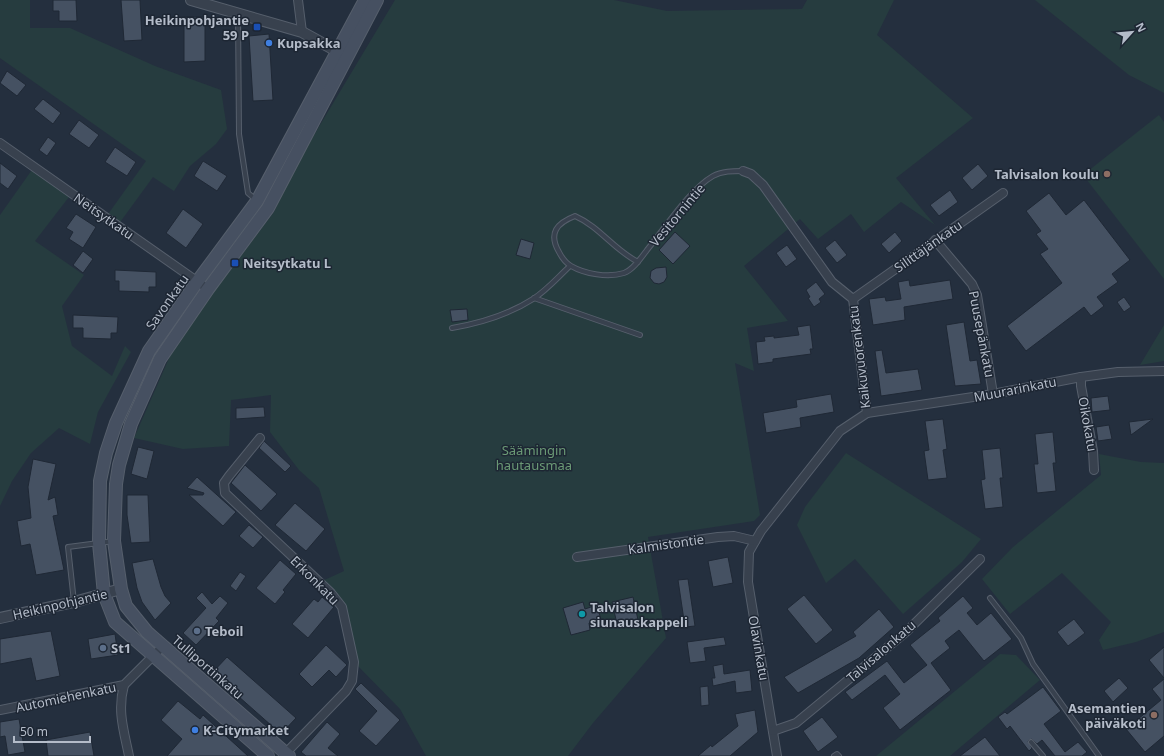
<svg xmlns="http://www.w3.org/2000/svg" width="1164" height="756" font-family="'Noto Sans',sans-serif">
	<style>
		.green { fill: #263c3f }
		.building { fill: #455162; stroke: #1f2835 }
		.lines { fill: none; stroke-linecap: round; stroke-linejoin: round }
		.service-casing { stroke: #565f6c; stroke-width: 6 }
		.minor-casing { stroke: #565f6c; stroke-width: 10 }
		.tertiary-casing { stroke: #565f6c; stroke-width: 12 }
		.secondary-casing { stroke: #565f6c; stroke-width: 14 }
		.service { stroke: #38414e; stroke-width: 4 }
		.minor { stroke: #38414e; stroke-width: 8 }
		.tertiary { stroke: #38414e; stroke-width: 10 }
		.secondary { stroke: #465061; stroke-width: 12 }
		.transit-dot { fill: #1a4fb4; stroke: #1d2633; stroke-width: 1.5 }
		.shop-dot { fill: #3f7fe0; stroke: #1d2633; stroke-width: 1.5 }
		.education-dot { fill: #8d6e63; stroke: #1d2633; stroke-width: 1.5 }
		.culture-dot { fill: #0f9aa8; stroke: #1d2633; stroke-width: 1.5 }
		.service-dot { fill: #5c6f8a; stroke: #1d2633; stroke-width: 1.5 }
		.labels { text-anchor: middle; stroke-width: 3; stroke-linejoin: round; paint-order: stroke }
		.poi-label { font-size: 13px; font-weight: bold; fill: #b4bcc9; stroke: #1d2633; text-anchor: start }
		.street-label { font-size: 13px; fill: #b4bcc9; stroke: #1d2633 }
		.park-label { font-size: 13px; fill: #6b9a76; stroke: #1d2633 }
	</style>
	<rect width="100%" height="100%" fill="#242f3e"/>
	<g class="green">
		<path d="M0,0h30v28h40l85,38 66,24 6,39 -11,15 -26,22 -16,25 -21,-14 -35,48 -12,-8 40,-56 -146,-103z"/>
		<path d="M395,0h219l53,11 135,-2 5,-9h87l-17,35 96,83 -77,60 39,47 -34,-23 -37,30 -13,-18 -33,25 -18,-20 -56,47 44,55 -41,7 7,43 -19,-8 25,152 -6,6 -106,16 18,101 -73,85 -25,33h-142l-26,-47 -46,-47 -12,-55 -22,-25 24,-11 -25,-83 -20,-18 -29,-38 1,-37 -40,5 -2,46 -46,3 -49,-11 36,-82 29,-45 75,-99 22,-47z"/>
		<path d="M1035,0h129v93l-35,-18z"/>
		<path d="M1159,115l5,7v157l-81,-104z"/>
		<path d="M34,167l38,26 -37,48 49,34 -22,31 10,40 40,30 13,-30 6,6 -33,60 -8,32 -31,-16 -28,25 -19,28 -12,25v-291z"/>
		<path d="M1164,325v36l-24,4z"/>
		<path d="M846,453l135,86 -19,23 -59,52 -48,-55 -29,24 -29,-58 8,-18z"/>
		<path d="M1099,454l42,8 23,1v169l-28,10 -33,8 -4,-10 12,-18 -49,-49 -52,41 -28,-35 31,-32 88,-72z"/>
		<path d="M1000,654l16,1 24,25 -90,76h-74z"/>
	</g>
	<g class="building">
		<path d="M53,0h23l1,21h-18v-10h-6z"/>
		<path d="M121,0h19l2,40 -18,1z"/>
		<path d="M184,17h21v44l-21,1z"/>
		<path d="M269,34l4,66 -20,1 -4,-65z"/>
		<path d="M7,71l19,14 -9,11 -17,-13z"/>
		<path d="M43,99l18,14 -8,11 -19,-15z"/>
		<path d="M79,120l20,15 -10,13 -20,-14z"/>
		<path d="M48,137l8,6 -9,13 -8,-6z"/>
		<path d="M115,147l21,15 -9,14 -22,-14z"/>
		<path d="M203,161l24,15 -10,15 -23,-15z"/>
		<path d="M0,163l17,13 -9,13 -8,-6z"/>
		<path d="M978,164l10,12 -16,14 -10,-12z"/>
		<path d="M950,190l8,12 -19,14 -9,-11z"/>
		<path d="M1049,193l17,22 18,-15 46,60 -18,14 6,8 -21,15 7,9 -13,10 -7,-9 -58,44 -19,-25 55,-43 -22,-29 8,-5 -12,-15 5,-3 -15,-20z"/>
		<path d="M183,209l20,15 -17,24 -20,-15z"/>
		<path d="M76,214l20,13 -13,21 -14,-9 4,-7 -7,-4z"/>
		<path d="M675,232l15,14 -17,18 -14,-14z"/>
		<path d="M895,232l7,9 -13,12 -8,-9z"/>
		<path d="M521,239l13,4 -4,16 -14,-4z"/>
		<path d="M835,240l12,15 -10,8 -12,-15z"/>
		<path d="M787,245l10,14 -11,8 -10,-14z"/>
		<path d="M83,251l10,8 -10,14 -10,-8z"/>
		<path d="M666,267l1,10 -3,5 -5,2 -5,-1 -4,-5 1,-7 5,-3z"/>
		<path d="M115,270l41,2v15h-7v5l-30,-1v-10h-4z"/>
		<path d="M909,280l1,6 40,-6 3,19 -49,8 1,13 -32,5 -4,-26 16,-2 1,4 15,-2 -3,-17z"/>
		<path d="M816,282l9,12 -6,5 2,3 -7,5 -6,-9 2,-1 -4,-7z"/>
		<path d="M1124,297l7,10 -7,5 -7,-10z"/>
		<path d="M467,309l1,11 -16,2 -2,-12z"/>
		<path d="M73,315l45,2 -1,16h-6v6l-28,-1v-10h-10z"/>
		<path d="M964,322l6,39 7,-1 4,24 -26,2 -9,-61z"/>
		<path d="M810,325l3,24h-3l1,5 -38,5v3l-15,2 -2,-22 9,-1 -1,-4 10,-1v2l25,-3 -2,-8z"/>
		<path d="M882,350l4,23 32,-4 4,21 -41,6 -6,-45z"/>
		<path d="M831,394l3,18 -34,6 1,9 -35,6 -3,-20 34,-6 -1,-7z"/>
		<path d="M1108,396l2,14 -18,2 -1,-14z"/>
		<path d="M264,407l1,10 -29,2v-11z"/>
		<path d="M943,419l4,30 -4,1 4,28 -19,2 -4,-29 5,-1 -4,-29z"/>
		<path d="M1153,419l-22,16 -2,-13z"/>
		<path d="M1109,425l3,14 -14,2 -2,-14z"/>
		<path d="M1053,432l3,31h-3l3,28 -19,2 -3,-29h4l-3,-30z"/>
		<path d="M264,441l27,25 -6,6 -26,-24z"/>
		<path d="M138,447l16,4 -7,28 -16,-5z"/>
		<path d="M1000,448l3,30h-3l3,29 -18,2 -4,-29 4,-1 -3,-29z"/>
		<path d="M33,459l23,5 -8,36 7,-3 3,18 -5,1 11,54 -28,5 -6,-31 -9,2 -4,-25 14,-3 -3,-31z"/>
		<path d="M245,465l32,29 -16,17 -30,-28z"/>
		<path d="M197,477l39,35 -13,14 -34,-31h14l1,-2 -17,-5z"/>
		<path d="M127,495h21l2,47 -19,1 -4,-28z"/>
		<path d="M295,503l30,26 -19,22 -31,-26z"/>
		<path d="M249,525l14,12 -10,11 -14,-12z"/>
		<path d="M728,557l5,26 -20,4 -5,-26z"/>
		<path d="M153,559l8,28 4,9 6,7 -16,17 -13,-18 -5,-14 -5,-25z"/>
		<path d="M280,560l16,14 -13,16 2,2 -10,12 -19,-16z"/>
		<path d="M240,572l6,4 -10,15 -6,-5z"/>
		<path d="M688,579l7,47 -10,1 -7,-47z"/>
		<path d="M202,592l10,12 8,-8 8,7 -12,15 3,3 -23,24 -13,-12 23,-25 -10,-10z"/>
		<path d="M804,595l29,35 -17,14 -29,-35z"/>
		<path d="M963,596l10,12 -6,5 10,12 14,-12 21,26 -28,22 -25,-31 -14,11 5,7 -19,15 20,27 -51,40 -17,-22 17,-14 -15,-19 -33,25 -7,-8 42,-31 17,22 23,-18 -17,-20 30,-24 -2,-3z"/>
		<path d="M322,597l12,10 -26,31 -16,-14 22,-25 4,3z"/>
		<path d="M633,597l5,23 -21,4 -5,-22z"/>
		<path d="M583,602l2,7 12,-4 4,15 -12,3 1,7 -19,5 -8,-27z"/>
		<path d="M879,609l15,18 -35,31 -61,35 -14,-16 72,-41 -3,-4z"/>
		<path d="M1074,619l11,14 -17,13 -11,-14z"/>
		<path d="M51,631l9,45 -24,5 -5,-23 -31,6v-25z"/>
		<path d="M115,634l3,21 -27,4 -3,-20z"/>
		<path d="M724,637l2,8 -22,3 2,13 -16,2 -3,-21z"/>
		<path d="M326,645l21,20 -11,12 -7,-7 -17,17 -13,-13z"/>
		<path d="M1164,647v31l-15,-18z"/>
		<path d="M227,657l69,61 -15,16 -69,-61z"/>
		<path d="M723,664l1,10 26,-4 2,21 -16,2 -1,-12 -22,5 -1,-8h3l-2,-12z"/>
		<path d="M1119,678l9,10 -15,14 -9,-11z"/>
		<path d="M1164,679v57l-19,16 -19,-23 35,-29 -9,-11z"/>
		<path d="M361,683l39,37 -24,26 -17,-15 18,-20 -22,-22z"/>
		<path d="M708,686l1,19 -8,1 -1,-19z"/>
		<path d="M1043,687l18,24 -17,13 21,28 13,-10 9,10 -5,4h-27l-13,-16 -5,4 -5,-5 -4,2 4,7 -3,3 -19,-25 -3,3 -9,-12 7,-5 2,2z"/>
		<path d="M178,701l22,18 3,-4 45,41h-81l15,-17 -21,-19z"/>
		<path d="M755,710l3,22 -28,24h-32l13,-11 1,2 26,-21 -3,-12z"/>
		<path d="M822,717l16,20 -20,15 -15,-21z"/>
		<path d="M19,719l6,33 -17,3 -3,-19 -5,1v-15z"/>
		<path d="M327,722l13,12 -12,14 10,8h-32l-5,-4z"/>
		<path d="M90,732l4,24h-46l-2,-16z"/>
		<path d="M985,737l15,19h-40z"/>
	</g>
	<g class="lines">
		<defs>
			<g id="service">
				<path d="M238,14l1,120 9,59 8,7"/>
				<path d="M638,262c-25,-13 -38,-35 -63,-46 -18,7 -27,17 -16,36 2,4 7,11 12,14 14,8 37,12 53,7 9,-3 17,-15 23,-23 18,-22 43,-61 66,-74 9,-5 20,-5 30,-5"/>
				<path d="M534,298l106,37"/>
				<path d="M452,328c29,-5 56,-13 81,-29 14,-9 25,-22 37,-33"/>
				<path d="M990,598l31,40 12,26 66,92"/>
				<path d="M74,602l-6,-55 46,-6"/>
				<path d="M1031,742l12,14"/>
				<path d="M834,756l3,-2 2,2"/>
			</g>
			<g id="minor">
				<path d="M298,0l4,32"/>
				<path d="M0,143l208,146"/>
				<path d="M743,171l8,3 12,11 69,97 21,17 14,114 -27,18 -79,100 -12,21 -1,30 29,174"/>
				<path d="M935,240l37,44 5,11 16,99"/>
				<path d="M853,299l150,-106"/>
				<path d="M1081,377v9l12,65 1,19"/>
				<path d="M867,413l126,-19 88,-17 37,-5 46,-1"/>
				<path d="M260,438l-31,38 -5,7 1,10 106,100 11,14 12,55 -2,19 -6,10 -63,65"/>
				<path d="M577,557l141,-20 16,-1 21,5"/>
				<path d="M124,685c-7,26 0,46 5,71"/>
				<path d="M0,710l124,-25 39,-39"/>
				<path d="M773,731l23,-8 110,-91 74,-73"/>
			</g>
			<g id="tertiary">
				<path d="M191,0l111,32 42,23"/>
				<path d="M0,618l74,-16 47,-13"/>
			</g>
			<g id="secondary">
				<path d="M268,756l-153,-134 -11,-28 -5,-51 1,-62 6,-28 10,-30 33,-72 48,-69 60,-81 108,-201"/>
				<path d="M289,756l-142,-124 -21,-26 -5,-17 -7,-48 2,-57 3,-19 12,-41 29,-65 48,-70 60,-81 109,-208"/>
			</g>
		</defs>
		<use href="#service" class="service-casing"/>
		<use href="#minor" class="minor-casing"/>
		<use href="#tertiary" class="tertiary-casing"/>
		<use href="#secondary" class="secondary-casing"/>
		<use href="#service" class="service"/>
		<use href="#minor" class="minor"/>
		<use href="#tertiary" class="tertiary"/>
		<use href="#secondary" class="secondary"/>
	</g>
	<g class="transit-dot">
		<rect x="253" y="23" width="8" height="8" rx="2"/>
		<rect x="231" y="259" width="8" height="8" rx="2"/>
	</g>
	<g class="shop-dot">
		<circle cx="269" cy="43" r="4"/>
		<circle cx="195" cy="730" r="4"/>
	</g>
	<g class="education-dot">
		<circle cx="1107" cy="174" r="4"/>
		<circle cx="1154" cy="715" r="4"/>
	</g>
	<circle class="culture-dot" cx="582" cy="614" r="4"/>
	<g class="service-dot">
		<circle cx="197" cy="631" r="4"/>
		<circle cx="103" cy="648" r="4"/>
	</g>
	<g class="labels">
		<g class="poi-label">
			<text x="249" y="25" text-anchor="end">Heikinpohjantie<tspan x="249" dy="15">59 P</tspan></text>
			<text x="277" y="48">Kupsakka</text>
			<text x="1099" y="179" text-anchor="end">Talvisalon koulu</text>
			<text x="243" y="268">Neitsytkatu L</text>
			<text x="590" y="612">Talvisalon<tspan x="590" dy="15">siunauskappeli</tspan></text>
			<text x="205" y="636">Teboil</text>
			<text x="111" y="653">St1</text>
			<text x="1146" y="713" text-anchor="end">Asemantien<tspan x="1146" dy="15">päiväkoti</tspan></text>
			<text x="203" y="735">K-Citymarket</text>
		</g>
		<g class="street-label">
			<text transform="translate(677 215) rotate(-50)" y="5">Vesitornintie</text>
			<text transform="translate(104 216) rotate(35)" y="5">Neitsytkatu</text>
			<text transform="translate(928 246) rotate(-35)" y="5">Silittäjänkatu</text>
			<text transform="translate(167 302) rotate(-55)" y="5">Savonkatu</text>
			<text transform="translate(982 334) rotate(79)" y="5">Puusepänkatu</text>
			<text transform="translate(859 357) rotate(-97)" y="5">Kaikuvuorenkatu</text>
			<text transform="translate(1015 389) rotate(-11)" y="5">Muurarinkatu</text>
			<text transform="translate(1088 424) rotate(80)" y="5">Oikokatu</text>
			<text transform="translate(666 544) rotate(-8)" y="5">Kalmistontie</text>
			<text transform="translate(315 580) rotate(45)" y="5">Erkonkatu</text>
			<text transform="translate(60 604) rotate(-13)" y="5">Heikinpohjantie</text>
			<text transform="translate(759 648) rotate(80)" y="5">Olavinkatu</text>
			<text transform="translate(881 651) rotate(-41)" y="5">Talvisalonkatu</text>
			<text transform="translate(208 667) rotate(41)" y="5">Tulliportinkatu</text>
			<text transform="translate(66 697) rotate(-12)" y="5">Automiehenkatu</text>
		</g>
		<g class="park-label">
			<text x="534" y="455">Säämingin<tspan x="534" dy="15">hautausmaa</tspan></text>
		</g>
	</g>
	<g transform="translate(1132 32) rotate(63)" stroke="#1d2633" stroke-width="3" paint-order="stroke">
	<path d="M0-3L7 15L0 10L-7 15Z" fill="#b4bcc9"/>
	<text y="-6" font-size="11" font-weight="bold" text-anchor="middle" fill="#b4bcc9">N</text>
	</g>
	<path d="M14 736v6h76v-6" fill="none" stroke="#b4bcc9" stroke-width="2"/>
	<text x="20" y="736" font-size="12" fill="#b4bcc9" stroke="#1d2633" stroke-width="3" paint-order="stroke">50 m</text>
</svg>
